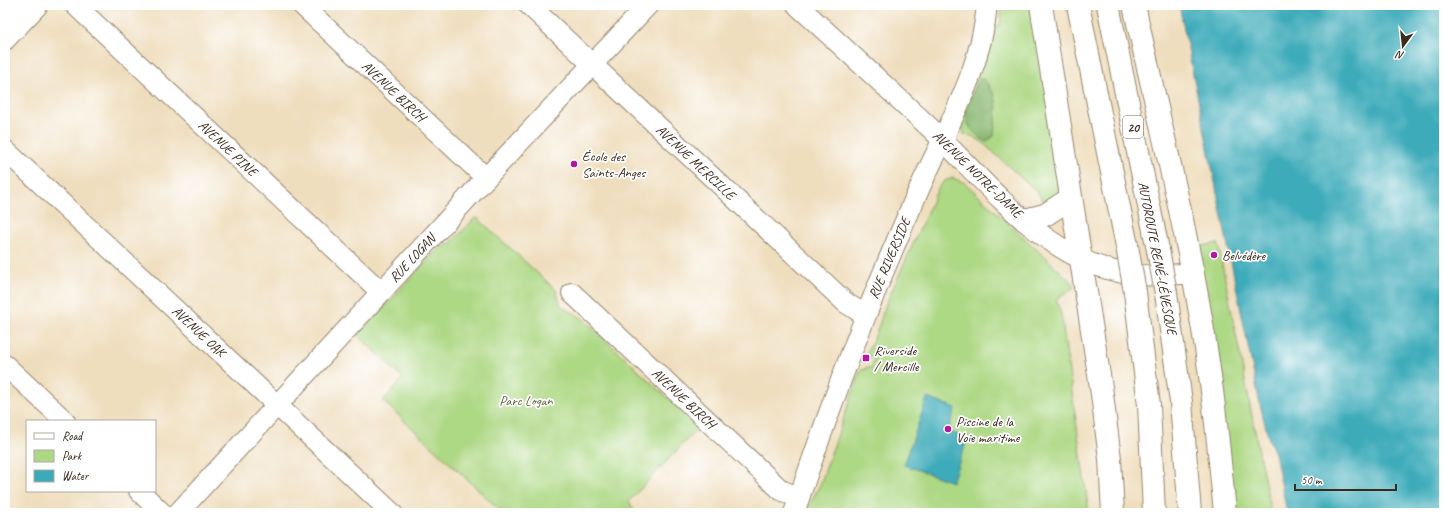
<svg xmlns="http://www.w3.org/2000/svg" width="1449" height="518" font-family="Caveat,sans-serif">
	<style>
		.green { fill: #add884; stroke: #748151 }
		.forest { fill: #8ab872; stroke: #627148 }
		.water { fill: #3cabb9; stroke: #3c6a6c }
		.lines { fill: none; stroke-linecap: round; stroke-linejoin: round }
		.minor-casing { stroke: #95846e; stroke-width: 22 }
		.highway-casing { stroke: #95846e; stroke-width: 24 }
		.minor { stroke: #fff; stroke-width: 20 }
		.highway { stroke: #fff; stroke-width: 22 }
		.highway-bridge-casing { stroke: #95846e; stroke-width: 24; stroke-linecap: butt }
		.highway-bridge { stroke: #fff; stroke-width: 22 }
		.poi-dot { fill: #b5179e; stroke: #fff; stroke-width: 1.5 }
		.labels { text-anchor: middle; stroke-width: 3.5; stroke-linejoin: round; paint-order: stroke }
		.shield { fill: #fff; stroke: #766a62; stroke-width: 1 }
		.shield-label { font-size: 13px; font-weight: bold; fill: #3b2a1e }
		.street-label { font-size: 14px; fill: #3b2a1e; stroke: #fff }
		.poi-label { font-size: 14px; fill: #3b2a1e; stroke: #fff; text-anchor: start }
		.park-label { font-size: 14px; fill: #5d5e3d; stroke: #fff }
	</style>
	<rect width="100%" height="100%" fill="#fff"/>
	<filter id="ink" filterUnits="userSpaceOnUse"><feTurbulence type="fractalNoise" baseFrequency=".025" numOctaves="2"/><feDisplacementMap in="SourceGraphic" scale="8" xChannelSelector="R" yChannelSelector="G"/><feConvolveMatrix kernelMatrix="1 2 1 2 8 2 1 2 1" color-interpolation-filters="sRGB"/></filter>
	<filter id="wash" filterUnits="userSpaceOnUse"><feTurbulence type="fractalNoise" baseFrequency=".012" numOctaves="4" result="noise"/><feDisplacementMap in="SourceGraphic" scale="16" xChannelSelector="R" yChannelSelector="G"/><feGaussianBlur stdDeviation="0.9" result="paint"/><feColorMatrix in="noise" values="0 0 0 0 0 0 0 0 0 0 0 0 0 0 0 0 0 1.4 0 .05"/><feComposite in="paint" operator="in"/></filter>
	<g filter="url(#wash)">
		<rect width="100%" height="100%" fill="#efdebe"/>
		<g class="green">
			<path d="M1002,5h33l25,180 -2,9 -13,11 -7,-12 -56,-51 -10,-6 -8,-1 -2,-13 32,-96h6z"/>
			<path d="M953,178l12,5 111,103 -20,13 5,15 28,199h-284l15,-28 41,-116 4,1 1,-3 5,1 3,-9 -8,-5 10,-20 10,-30 52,-116 6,-7z"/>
			<path d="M476,217l80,73 5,16 21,12 117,109 -70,74 6,12h-132l-120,-112 20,-23 -45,-43 80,-86 13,-6z"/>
			<path d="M1218,243l53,270h-40l-37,-265z"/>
		</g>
		<path class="forest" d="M980,78c4,1 6,4 9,8 13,18 6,30 5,50l-8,6c-32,-22 -19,-35 -6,-64z"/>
		<g class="water">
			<path d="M1179,5h265v508h-157l-12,-60 -6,-13 -9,-35z"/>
			<path d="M927,398l29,10 -8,23 20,7 -16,44 -48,-17z"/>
		</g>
	</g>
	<g filter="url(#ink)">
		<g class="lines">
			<defs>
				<g id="minor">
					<path d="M75,5l306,287"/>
					<path d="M302,5l184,173"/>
					<path d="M529,5l317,298 19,12"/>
					<path d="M797,5c44,40 88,81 131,121 59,55 116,135 201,148 21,3 42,1 63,-1"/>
					<path d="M5,14l9,-9"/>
					<path d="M5,40l33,-35"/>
					<path d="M5,150l387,363"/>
					<path d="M572,293l209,197 18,8"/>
					<path d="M5,365l60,56"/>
					<path d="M139,491l23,22"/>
					<path d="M178,513l308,-335 162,-173"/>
					<path d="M794,513c32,-95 66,-188 106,-280 10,-23 20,-47 31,-69 24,-51 51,-102 56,-159"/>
				</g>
				<g id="highway">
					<path d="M1041,5l61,389 8,65 3,54"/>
					<path d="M1078,5l49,241"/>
					<path d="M1108,5l50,245"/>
					<path d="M1134,5c23,106 50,212 68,319 11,63 17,126 23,189"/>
					<path d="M1025,220l20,-5 26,-17"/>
					<path d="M1135,292l14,113 5,108"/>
					<path d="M1166,293l15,109 9,111"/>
				</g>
			</defs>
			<use href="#minor" class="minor-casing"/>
			<use href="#highway" class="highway-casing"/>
			<use href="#minor" class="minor"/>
			<use href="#highway" class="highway"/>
			<defs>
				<g id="highway-bridge">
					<path d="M1127,246l8,46"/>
					<path d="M1158,250l8,43"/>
				</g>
			</defs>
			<use href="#highway-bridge" class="highway-bridge-casing"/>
			<use href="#highway-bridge" class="highway-bridge"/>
		</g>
	</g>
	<g class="poi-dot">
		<circle cx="574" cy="164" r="4"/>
		<circle cx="1214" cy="255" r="4"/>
		<rect x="862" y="354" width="8" height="8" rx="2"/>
		<circle cx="948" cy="429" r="4"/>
	</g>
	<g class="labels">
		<rect class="shield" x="1123" y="116" width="20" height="22" rx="3"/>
		<g class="shield-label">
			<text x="1133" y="132">20</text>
		</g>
		<g class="street-label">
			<text transform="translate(394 91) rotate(43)" y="5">AVENUE BIRCH</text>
			<text transform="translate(228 148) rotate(43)" y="5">AVENUE PINE</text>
			<text transform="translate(696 162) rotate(43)" y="5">AVENUE MERCILLE</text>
			<text transform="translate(978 174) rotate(44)" y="5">AVENUE NOTRE-DAME</text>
			<text transform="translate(412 258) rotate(-47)" y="5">RUE LOGAN</text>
			<text transform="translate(889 258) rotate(-67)" y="5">RUE RIVERSIDE</text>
			<text transform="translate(1158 258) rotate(79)" y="5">AUTOROUTE RENÉ-LÉVESQUE</text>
			<text transform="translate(199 331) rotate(43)" y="5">AVENUE OAK</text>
			<text transform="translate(684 398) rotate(43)" y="5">AVENUE BIRCH</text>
		</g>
		<g class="poi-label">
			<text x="582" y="161">École des<tspan x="582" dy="16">Saints-Anges</tspan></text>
			<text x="1222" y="260">Belvédère</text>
			<text x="874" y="355">Riverside<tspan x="874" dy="16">/ Mercille</tspan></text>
			<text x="956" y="426">Piscine de la<tspan x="956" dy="16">Voie maritime</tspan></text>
		</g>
		<g class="park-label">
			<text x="526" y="405">Parc Logan</text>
		</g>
	</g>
	<rect width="1449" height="518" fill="none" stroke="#fff" stroke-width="20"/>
	<rect x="26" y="420" width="130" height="72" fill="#ffffff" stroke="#b1aaa5"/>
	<rect x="34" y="433" width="20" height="6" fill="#ffffff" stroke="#b1aaa5"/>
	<text x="62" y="440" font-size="12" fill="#3b2a1e">Road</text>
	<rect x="34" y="450" width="20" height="12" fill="#add884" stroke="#b1aaa5"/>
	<text x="62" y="460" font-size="12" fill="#3b2a1e">Park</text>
	<rect x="34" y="470" width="20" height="12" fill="#3cabb9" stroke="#b1aaa5"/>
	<text x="62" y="480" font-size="12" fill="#3b2a1e">Water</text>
	<g transform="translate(1403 46) rotate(195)" stroke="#ffffff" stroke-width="3" paint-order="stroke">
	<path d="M0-3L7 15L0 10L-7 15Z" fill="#3b2a1e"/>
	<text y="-6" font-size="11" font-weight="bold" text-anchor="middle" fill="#3b2a1e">N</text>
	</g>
	<path d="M1295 484v6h101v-6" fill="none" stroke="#3b2a1e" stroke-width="2"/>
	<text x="1301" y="484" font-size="12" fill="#3b2a1e" stroke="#ffffff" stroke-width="3" paint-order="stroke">50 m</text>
</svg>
